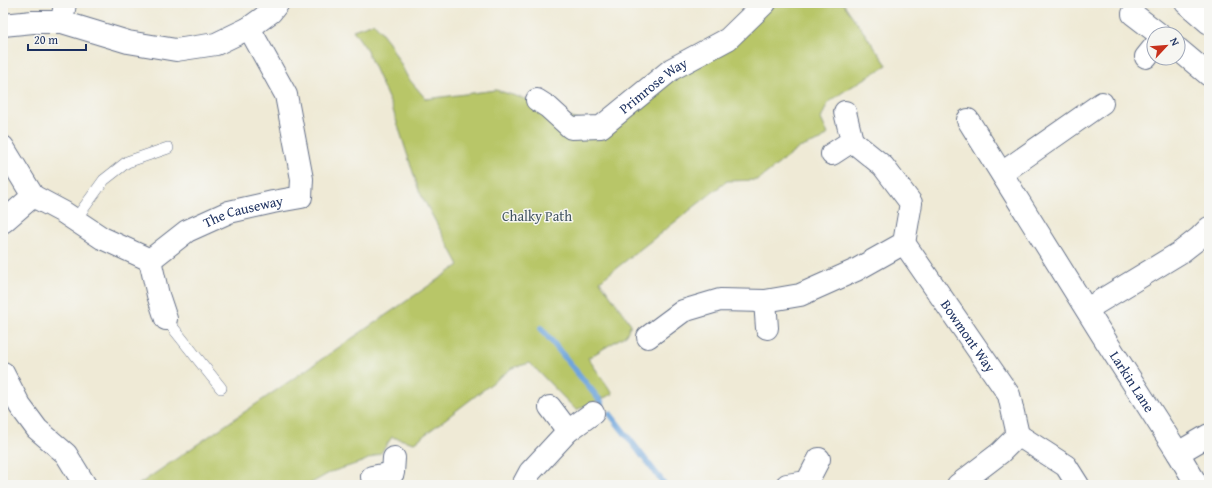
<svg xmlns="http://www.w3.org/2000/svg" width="1212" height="488" font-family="'Gentium Book Plus',serif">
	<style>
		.green { fill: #b8c668; stroke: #6a7a63 }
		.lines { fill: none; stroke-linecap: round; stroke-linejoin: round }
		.stream { stroke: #6ea5dc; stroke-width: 6 }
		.lane-casing { stroke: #657088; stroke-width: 12 }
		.street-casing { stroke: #657088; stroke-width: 24 }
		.secondary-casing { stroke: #657088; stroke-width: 24 }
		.lane { stroke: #fff; stroke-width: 11 }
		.street { stroke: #fff; stroke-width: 22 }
		.secondary { stroke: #fff; stroke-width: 22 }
		.labels { text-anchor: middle; stroke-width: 3; stroke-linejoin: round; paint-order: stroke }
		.street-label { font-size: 14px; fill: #1b2f5e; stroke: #f6f6f2 }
		.park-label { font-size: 14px; fill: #425560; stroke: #f6f6f2 }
	</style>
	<rect width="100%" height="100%" fill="#f6f6f2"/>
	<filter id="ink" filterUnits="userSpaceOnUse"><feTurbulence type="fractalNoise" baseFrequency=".025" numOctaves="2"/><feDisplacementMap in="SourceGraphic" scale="8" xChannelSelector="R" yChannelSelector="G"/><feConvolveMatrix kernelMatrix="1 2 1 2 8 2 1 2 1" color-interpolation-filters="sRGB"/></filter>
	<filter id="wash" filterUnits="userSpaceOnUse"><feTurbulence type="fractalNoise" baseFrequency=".012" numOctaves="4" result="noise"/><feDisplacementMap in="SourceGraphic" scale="16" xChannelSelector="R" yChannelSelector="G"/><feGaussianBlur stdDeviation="0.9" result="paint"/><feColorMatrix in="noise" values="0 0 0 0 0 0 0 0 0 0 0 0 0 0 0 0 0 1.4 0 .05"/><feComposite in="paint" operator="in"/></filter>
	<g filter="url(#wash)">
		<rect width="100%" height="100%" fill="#efead6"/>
		<path class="green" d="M777,3h66l44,62 -44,27 -15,11 -7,16 7,15 -7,6 -22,8 -41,32 -31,1 -127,100 31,43 -5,11 -38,23 25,36 -37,16 -46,-47 -18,5 -98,75 -22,-6 -11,16 -19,9 -31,10 -23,13h-170l321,-220 -40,-74 -27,-84 -27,-60 -12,-17 21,-7 15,19 19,36 18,21 70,-9 36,11 71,30z"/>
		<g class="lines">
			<g class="stream">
				<path d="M541,328l61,75"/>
				<path d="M610,414l55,71"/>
			</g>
		</g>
	</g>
	<g filter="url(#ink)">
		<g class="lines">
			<defs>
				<g id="lane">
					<path d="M75,220l29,-40 23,-18 41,-14"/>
					<path d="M166,319l55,69"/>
				</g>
				<g id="street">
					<path d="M1133,14l26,20"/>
					<path d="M62,22l3,-19"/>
					<path d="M1178,49l31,26"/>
					<path d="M1146,57l8,-10"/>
					<path id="s1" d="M537,100l11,7 23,21 30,-1 71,-58 56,-30 37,-36"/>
					<path id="s2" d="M968,120l138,221 72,112 19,32"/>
					<path id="s3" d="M3,147l30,49 30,16 39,26 48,22 37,-29 42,-19 44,-10 28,-5 1,-18 -16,-84 -37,-67"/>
					<path d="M832,154l20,-13 -7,-29"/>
					<path d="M1002,173l100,-70"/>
					<path d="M3,222l30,-26"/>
					<path id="s4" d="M904,243l105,152 9,40 -18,18 -42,32"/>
					<path d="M150,260l8,35 8,24"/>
					<path d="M765,301l2,27"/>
					<path d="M1087,309l94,-57 18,-14 10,-10"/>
					<path d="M648,337l35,-26 37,-11 45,1 35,-6 56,-25 48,-27 7,-40 -28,-37 -31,-25"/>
					<path d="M3,373l17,33 17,23 29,25 19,31"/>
					<path d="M550,407l18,24"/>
					<path d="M1018,435l48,31 12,19"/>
					<path d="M1178,453l31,-18"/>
					<path d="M372,477l21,-4 1,-15"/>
					<path d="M523,485l7,-13 38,-41 25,-18"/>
					<path d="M787,485l20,-3 12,-23"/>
				</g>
				<g id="secondary">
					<path d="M1186,3l23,20"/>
					<path d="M3,25l30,-3h29l66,20 48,8 40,-6 33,-16 22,-16 7,-9"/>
				</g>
			</defs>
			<use href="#lane" class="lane-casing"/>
			<use href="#street" class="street-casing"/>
			<use href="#secondary" class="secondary-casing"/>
			<use href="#lane" class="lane"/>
			<use href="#street" class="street"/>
			<use href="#secondary" class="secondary"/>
		</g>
	</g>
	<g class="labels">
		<g class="street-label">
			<text dy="5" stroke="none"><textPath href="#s1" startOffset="141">Primrose Way</textPath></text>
			<text dy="5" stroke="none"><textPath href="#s3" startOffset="298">The Causeway</textPath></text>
			<text dy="5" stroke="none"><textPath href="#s4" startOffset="113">Bowmont Way</textPath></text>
			<text dy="5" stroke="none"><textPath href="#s2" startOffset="309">Larkin Lane</textPath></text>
		</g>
		<g class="park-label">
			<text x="537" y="221">Chalky Path</text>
		</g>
	</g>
	<rect width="1212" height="488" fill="none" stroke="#f6f6f2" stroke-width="16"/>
	<g transform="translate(1166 46) rotate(64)"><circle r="19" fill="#f6f6f2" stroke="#9ea6b7"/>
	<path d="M0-3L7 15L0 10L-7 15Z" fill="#c8321e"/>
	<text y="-6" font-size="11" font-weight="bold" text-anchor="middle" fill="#1b2f5e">N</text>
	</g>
	<path d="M28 44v6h58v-6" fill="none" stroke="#1b2f5e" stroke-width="2"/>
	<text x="34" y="44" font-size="12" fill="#1b2f5e" stroke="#f6f6f2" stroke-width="3" paint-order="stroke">20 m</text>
</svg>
